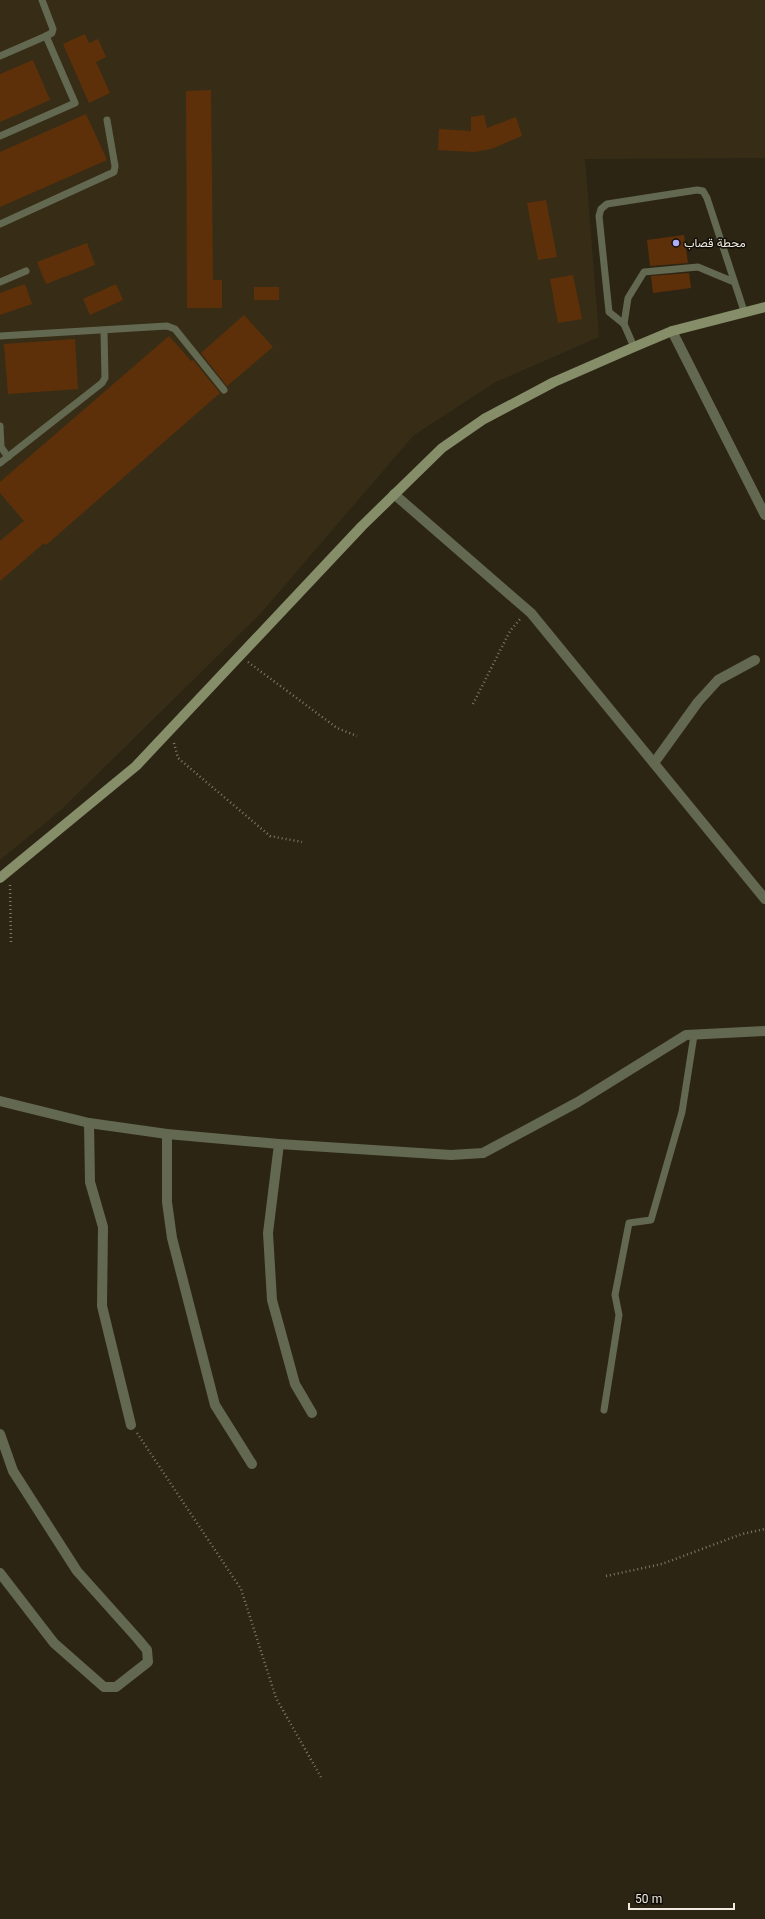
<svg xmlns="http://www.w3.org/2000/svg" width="765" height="1919" font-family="Georgia,Vazirmatn,serif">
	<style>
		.built { fill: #372d16 }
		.building { fill: #5e300a }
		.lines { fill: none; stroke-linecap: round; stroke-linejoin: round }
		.path { stroke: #7f796a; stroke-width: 2.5; stroke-dasharray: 1 3; stroke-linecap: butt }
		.service { stroke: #636850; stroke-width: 7 }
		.minor { stroke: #636850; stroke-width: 10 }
		.secondary { stroke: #858e68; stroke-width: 10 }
		.poi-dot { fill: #b0aefa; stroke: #110e07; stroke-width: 1.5 }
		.labels { text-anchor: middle; stroke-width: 3; stroke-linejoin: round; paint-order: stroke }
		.poi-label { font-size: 12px; fill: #f0ebe0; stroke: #110e07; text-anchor: start }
	</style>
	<rect width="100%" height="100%" fill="#2c2514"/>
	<path class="built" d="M0,0h765v158l-180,1 14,178 -105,46 -80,52 -153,178 -200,197 -61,50z"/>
	<g class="building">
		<path d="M85,34l4,9 9,-4 8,18 -10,5 14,31 -21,10 -26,-59z"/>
		<path d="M33,60l17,40 -50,22v-48z"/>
		<path d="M211,90l2,190h9v28h-35l-1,-217z"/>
		<path d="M86,114l21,46 -107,47v-55z"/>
		<path d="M484,115l3,13 29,-11 6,19 -31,13 -17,3 -36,-2 1,-21 32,2v-14z"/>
		<path d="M546,200l11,57 -19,3 -11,-57z"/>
		<path d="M684,235l4,28 -38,3 -3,-26z"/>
		<path d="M87,243l8,22 -49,19 -9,-22z"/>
		<path d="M689,273l2,15 -38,5 -2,-17z"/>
		<path d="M573,275l9,44 -24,4 -8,-44z"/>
		<path d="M25,284l7,20 -32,11v-22z"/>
		<path d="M116,284l7,16 -33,15 -7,-16z"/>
		<rect x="254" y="287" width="25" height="13"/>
		<path d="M244,315l29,32 -46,39 -26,-33z"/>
		<path d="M169,336l22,25 2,-1 27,33 -174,152 -2,-2 -44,38v-40l24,-20 -24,-28v-11z"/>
		<path d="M75,339l3,50 -70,5 -4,-50z"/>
	</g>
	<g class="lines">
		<g class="path">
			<path d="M248,662l89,66 20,8"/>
			<path d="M473,704l37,-73 11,-13"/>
			<path d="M174,743l4,15 92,78 32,6"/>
			<path d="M10,885l1,58"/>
			<path d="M137,1433l104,156 35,109 46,81"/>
			<path d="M606,1576l56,-12 80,-30 23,-5"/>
		</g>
		<g class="service">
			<path d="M42,0l11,29 -1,4 -6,3"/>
			<path d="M0,56l46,-20 29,67 -75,33"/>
			<path d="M0,224l114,-52 1,-6 -8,-46"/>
			<path d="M0,282l26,-11"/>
			<path d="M624,324l4,-26 16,-26 54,-5 36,15"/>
			<path d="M0,336l167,-10 8,3 49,61"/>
			<path d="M634,347l-10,-23 -15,-12 -10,-96 2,-7 6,-5 90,-14 6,1 4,7 37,113"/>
			<path d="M0,426l1,21 7,10"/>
			<path d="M0,463l102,-80 3,-5 -1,-48"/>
			<path d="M604,1410l15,-95 -4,-20 14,-72 22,-3 31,-108 12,-77"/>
		</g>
		<g class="minor">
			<path d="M672,331l93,184"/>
			<path d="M394,494l137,119 234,286"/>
			<path d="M654,763l44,-61 20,-22 37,-20"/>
			<path d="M0,1101l89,22 78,11 112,10 172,11 32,-2 95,-51 108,-67 79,-4"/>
			<path d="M89,1123l1,59 13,45 -1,79 29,119"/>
			<path d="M167,1134v68l5,36 43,167 37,59"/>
			<path d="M279,1144l-11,89 4,67 23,84 17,29"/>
			<path d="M0,1434l13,37 64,100 60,67 10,12 1,12 -32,25h-12l-50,-44 -54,-70"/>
		</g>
		<path class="secondary" d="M0,878l136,-112 226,-240 80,-78 42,-29 70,-37 80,-35 38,-16 93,-24"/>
	</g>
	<circle class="poi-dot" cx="676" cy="243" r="4"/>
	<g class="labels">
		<g class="poi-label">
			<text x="684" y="247">محطة قصاب</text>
		</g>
	</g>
	<path d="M629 1903v6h105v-6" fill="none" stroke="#f0ebe0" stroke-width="2"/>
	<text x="635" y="1903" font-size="12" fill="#f0ebe0" stroke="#110e07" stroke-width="3" paint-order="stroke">50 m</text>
</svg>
